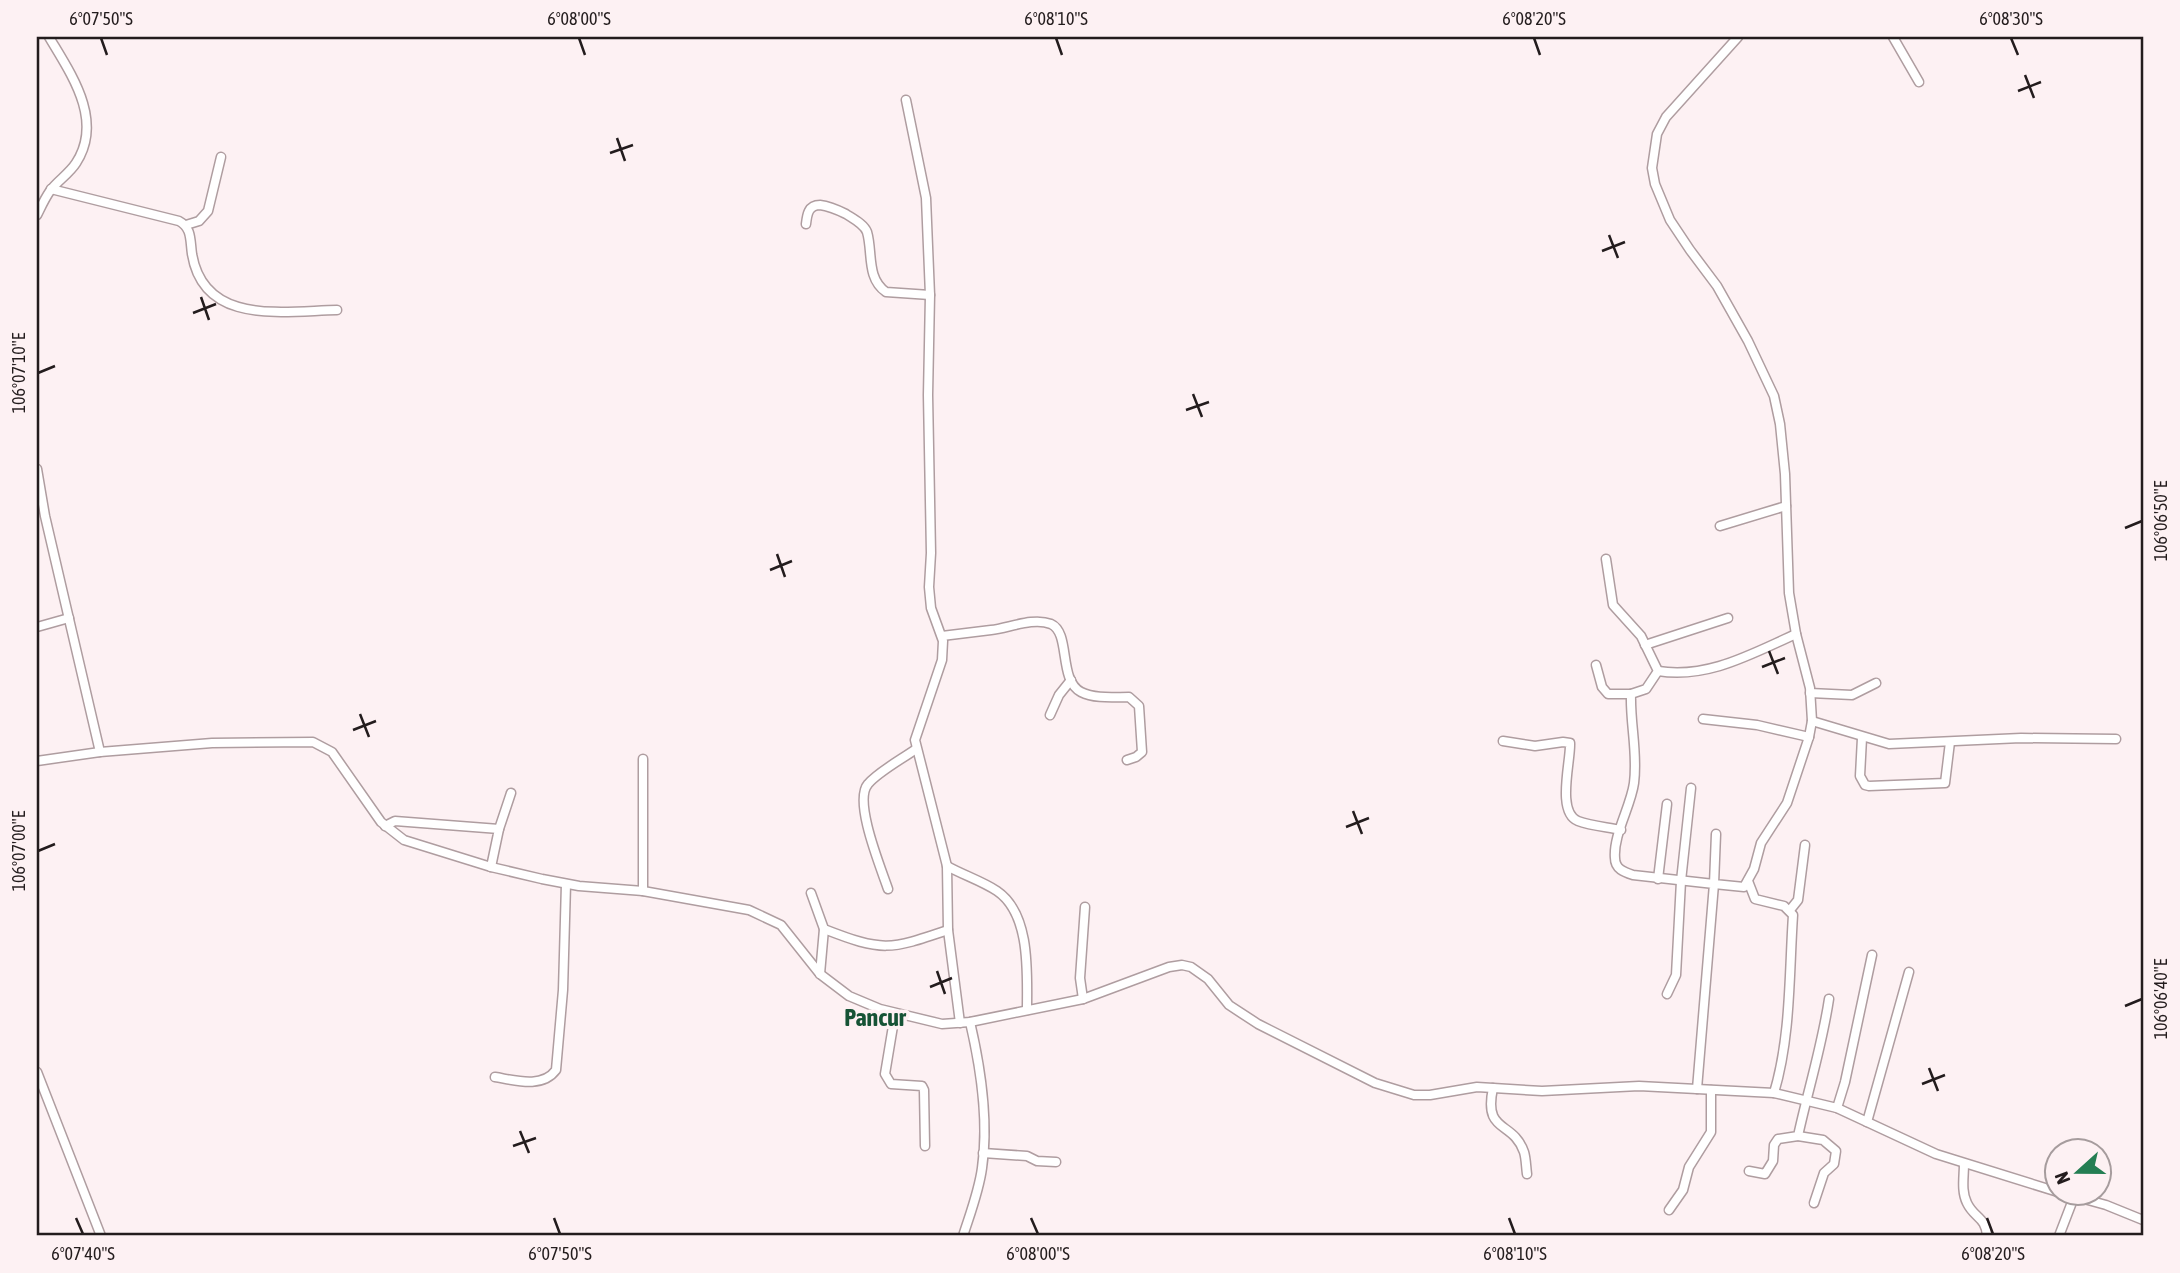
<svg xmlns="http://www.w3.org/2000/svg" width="2180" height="1273" font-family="'Asap Condensed',sans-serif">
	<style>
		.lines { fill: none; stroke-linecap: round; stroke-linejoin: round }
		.minor-casing { stroke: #af9da0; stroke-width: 11 }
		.minor { stroke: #fff; stroke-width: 8 }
		.ticks { fill: none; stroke: #231c1d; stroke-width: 2.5 }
		.labels { text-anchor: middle; stroke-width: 7; stroke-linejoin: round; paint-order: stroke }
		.quarter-label { font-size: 24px; font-weight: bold; fill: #155335; stroke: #fdf1f3 }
		.neatline { fill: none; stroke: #231c1d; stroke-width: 2.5 }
		.ticks-label { font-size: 18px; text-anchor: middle; fill: #231c1d }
	</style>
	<rect width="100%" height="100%" fill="#fdf1f3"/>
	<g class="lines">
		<defs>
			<g id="minor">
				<path d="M1893,37l26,45"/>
				<path d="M906,100l20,98 4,97 -2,100 3,158 -2,34 2,21 12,33 -1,19 -27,80 32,126 1,64 12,93"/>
				<path d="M51,189l128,32c13,7 11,19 13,33 12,72 91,57 145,56"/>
				<path d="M37,215c4,-8 8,-17 13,-24 7,-10 19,-17 26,-28 28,-43 -5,-89 -27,-126"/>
				<path d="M806,224c1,-9 2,-19 14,-19 9,1 18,5 26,9 6,4 18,10 21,18 6,20 -1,46 19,60l44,3"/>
				<path d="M186,225l13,-4 9,-10 13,-54"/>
				<path d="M37,469l8,47 55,236"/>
				<path d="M1720,526l66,-20"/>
				<path d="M1606,559l7,46 28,31 17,35 -12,18 -15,5c-1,30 7,59 3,89 -3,23 -21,52 -19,75 0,11 9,14 18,17l81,9 -17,205"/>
				<path d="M37,627l32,-9"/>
				<path d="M942,636c16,-2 33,-4 49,-6 18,-2 42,-13 60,-6 20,9 7,56 30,68 14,7 32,5 48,5l10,9 3,46 -6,5 -9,3"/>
				<path d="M1645,645l83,-27"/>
				<path d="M1596,665l6,22 6,7h23"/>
				<path d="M1658,671c50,8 93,-17 138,-37"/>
				<path d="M1810,693l42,2 24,-12"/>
				<path d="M1050,715l9,-20 12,-15"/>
				<path d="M1703,719l54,6 52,12"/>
				<path d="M1812,721l77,23 132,-6 95,1"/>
				<path d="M1862,738l-2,38 5,9 4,1 76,-3 5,-41"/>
				<path d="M1503,741l32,5 28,-4 7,1c1,18 -14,69 8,78 13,5 29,6 43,9"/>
				<path d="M37,761l63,-9 112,-9 101,-1 19,10 49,70 23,18 87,27 51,12 37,7 64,5 106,19 32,15 39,49 29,22 31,13 62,15 28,-2 113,-23 86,-32 13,-2 9,2 17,12 21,26 29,19 117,59 39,12h16l47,-8 65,4 97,-5 135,7 63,15 99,46 122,38"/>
				<path d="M385,826l10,-5 104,8 -8,38"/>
				<path d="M499,829l12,-36"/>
				<path d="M1716,834l-2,50 30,3 10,-18 7,-26 26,-40 22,-66 3,-16 -2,-33 -14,-54 -7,-41 -4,-119 -5,-50 -6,-28 -26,-55 -31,-55 -27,-36 -20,-30 -15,-36 -3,-16 5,-34 9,-17 72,-80"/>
				<path d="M947,866c16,9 35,15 50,25 34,23 30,83 30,119"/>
				<path d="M1658,879l9,-75"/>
				<path d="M1748,881l7,18 29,7 9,9c-4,60 -2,121 -19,178"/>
				<path d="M888,889c-7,-21 -35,-88 -20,-105 10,-12 34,-25 48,-35"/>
				<path d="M643,891v-132"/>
				<path d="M811,893l13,36 -4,45"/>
				<path d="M1790,910l8,-10 7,-55"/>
				<path d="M824,929c59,23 65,21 124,1"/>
				<path d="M1667,994l9,-19 5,-94 10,-93"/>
				<path d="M1083,999l-3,-21 5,-71"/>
				<path d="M895,1014l-10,60 6,10 31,2 2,4 1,56"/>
				<path d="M37,1072l64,164"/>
				<path d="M495,1077c19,3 47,12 61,-7l7,-80 3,-106"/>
				<path d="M1493,1088c-10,46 20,32 31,64 2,6 2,15 3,22"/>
				<path d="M1837,1108l8,-26 27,-127"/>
				<path d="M1867,1122l42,-150"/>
				<path d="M1798,1136l25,4 13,11 -2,13 -10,9 -10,30"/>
				<path d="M983,1153l44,3 10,5 19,1"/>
				<path d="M1964,1164c0,13 -3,27 3,39 7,15 19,14 20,33"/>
				<path d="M1749,1171l16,3 8,-13 1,-16 4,-6 20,-3c10,-46 24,-90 31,-137"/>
				<path d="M2059,1192l47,13 37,15"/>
				<path d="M1669,1210l14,-20 6,-23 22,-35v-42"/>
				<path d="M963,1236c7,-22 16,-45 19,-68 7,-48 -1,-99 -12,-146"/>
				<path d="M2059,1236l15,-39"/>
			</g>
		</defs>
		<use href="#minor" class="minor-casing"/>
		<use href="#minor" class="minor"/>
	</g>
	<path class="ticks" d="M101,38l6,17M579,38l6,17M1056,38l6,17M1534,38l6,17M2011,38l7,17M2025,75l9,23M2018,91l23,-9M617,138l8,23M610,153l23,-8M1609,235l9,23M1602,251l23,-9M201,297l8,23M193,313l23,-9M38,373l17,-7M1193,394l9,23M1186,410l23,-8M2125,528l17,-7M777,554l8,23M770,570l22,-9M1769,651l9,23M1762,667l23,-9M360,714l9,23M353,730l23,-9M1353,811l9,23M1346,827l23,-9M38,851l17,-7M937,971l8,23M930,987l22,-9M2125,1006l17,-7M1929,1068l9,23M1922,1084l23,-9M520,1131l9,22M513,1146l23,-8M76,1218l7,16M554,1218l6,16M1031,1218l7,16M1509,1218l6,16M1987,1218l6,16"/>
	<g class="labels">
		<g class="quarter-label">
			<text x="875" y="1026">Pancur</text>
		</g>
	</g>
	<rect width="2180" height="1273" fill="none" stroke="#fdf1f3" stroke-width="77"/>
	<g transform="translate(2078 1172) rotate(249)"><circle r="33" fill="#fdf1f3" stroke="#a69c9d" stroke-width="2"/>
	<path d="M0-5L12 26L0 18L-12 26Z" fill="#247e53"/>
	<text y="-10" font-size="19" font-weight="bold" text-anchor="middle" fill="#231c1d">N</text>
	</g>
	<rect x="38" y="38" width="2104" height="1196" class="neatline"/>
	<g class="ticks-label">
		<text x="101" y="25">6°07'50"S</text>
		<text x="579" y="25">6°08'00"S</text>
		<text x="1056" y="25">6°08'10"S</text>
		<text x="1534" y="25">6°08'20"S</text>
		<text x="2011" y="25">6°08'30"S</text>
		<text transform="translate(19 373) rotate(-90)" y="6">106°07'10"E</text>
		<text transform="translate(2161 521) rotate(-90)" y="6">106°06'50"E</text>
		<text transform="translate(19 851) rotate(-90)" y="6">106°07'00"E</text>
		<text transform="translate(2161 999) rotate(-90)" y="6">106°06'40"E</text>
		<text x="83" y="1260">6°07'40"S</text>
		<text x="560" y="1260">6°07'50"S</text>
		<text x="1038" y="1260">6°08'00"S</text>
		<text x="1515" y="1260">6°08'10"S</text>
		<text x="1993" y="1260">6°08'20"S</text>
	</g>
</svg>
